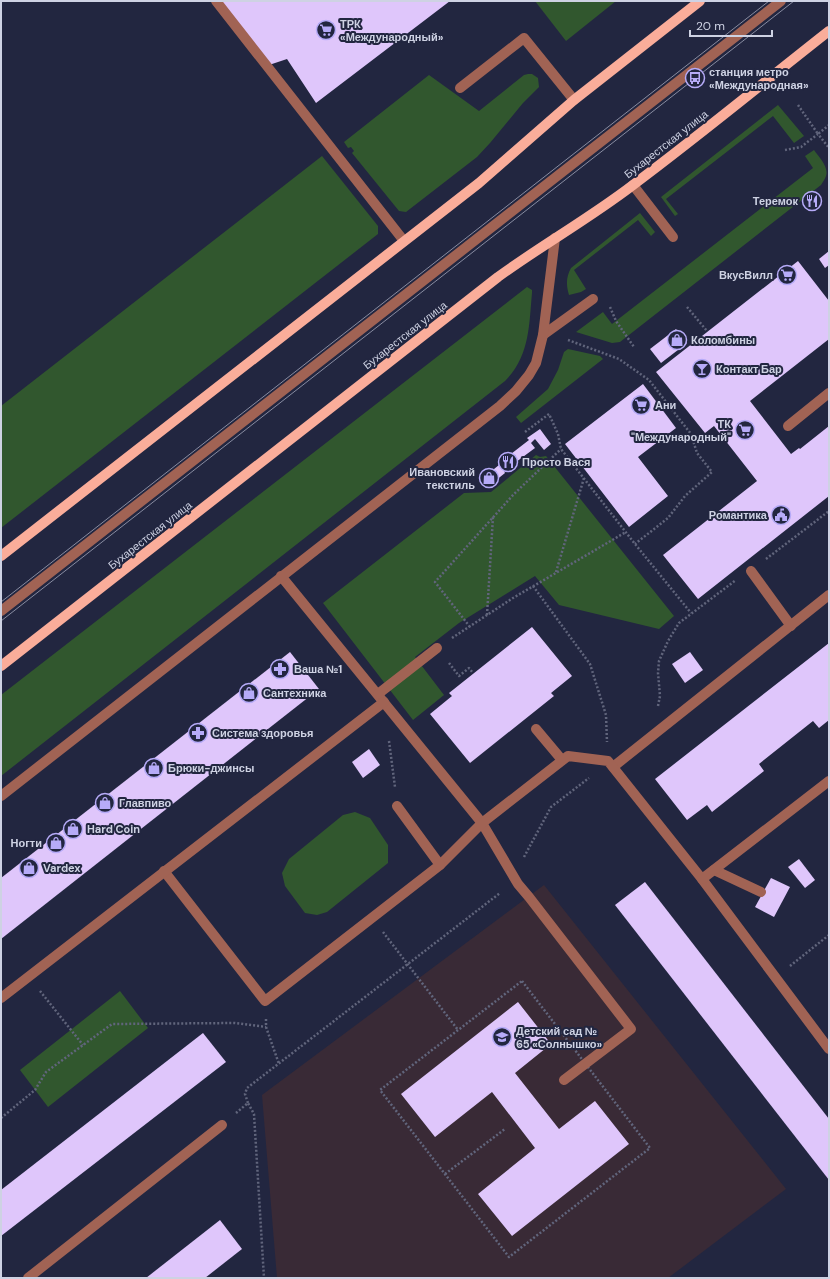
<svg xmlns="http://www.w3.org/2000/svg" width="830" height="1279" font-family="'DM Sans',sans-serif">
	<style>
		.education { fill: #392a36 }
		.green { fill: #31572e }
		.building { fill: #dfc6fb }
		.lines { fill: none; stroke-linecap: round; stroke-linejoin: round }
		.path { stroke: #61657c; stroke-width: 2.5; stroke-dasharray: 2 2; stroke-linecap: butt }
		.minor { stroke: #a16354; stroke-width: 10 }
		.major { stroke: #faad9a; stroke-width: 10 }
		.tram { stroke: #888ca1; stroke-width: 1 }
		.labels { text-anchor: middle; stroke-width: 4; stroke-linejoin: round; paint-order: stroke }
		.poi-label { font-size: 11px; font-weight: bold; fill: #ced2e3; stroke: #222640; text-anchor: start }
		.street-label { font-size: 11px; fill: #ced2e3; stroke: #222640 }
	</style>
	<rect width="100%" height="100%" fill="#222640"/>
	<path class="education" d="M544,885l242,304 -118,89h-391l-15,-183z"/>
	<g class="green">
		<path d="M535,1h81l-50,40z"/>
		<path d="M528,74h4l6,4 1,9 -16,16 -33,40 -13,14 -71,55 -7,-1 -47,-58 2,-2 -3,-4 -3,1 -4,-6 85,-67 50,36 45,-36z"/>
		<path d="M778,105l26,31 -10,7 -21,-27 -107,83 12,15 -3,2 -14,-19z"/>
		<path d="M814,150c5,7 15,17 12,26 -1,3 -4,7 -5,9l-201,157 -8,1 -36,-11 27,-20 9,12 201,-156 -8,-12z"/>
		<path d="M322,156l56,70v8l-377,294v-122z"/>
		<path d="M640,213l15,19 -4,4 -13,-16 -64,50 12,19 -5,3 -12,3c-3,-10 -3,-18 2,-27z"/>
		<path d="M527,287l5,3v3c-3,32 -2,63 -27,88l-504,395v-81z"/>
		<path d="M568,349l32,7 3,3 -82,64 -5,-6 32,-28 10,-19 6,-18z"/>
		<path d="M536,455l4,2 6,-1 128,160 -15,13 -100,-24 -24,-29 -76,47 -44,34 29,38 -31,25 -90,-117 141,-110 27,-1z"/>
		<path d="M355,812l15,6 18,27v18l-61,49 -10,3 -12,-2 -20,-27 -3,-13 7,-14 54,-44z"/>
		<path d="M120,991l28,37 -100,79 -28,-37z"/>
	</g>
	<g class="building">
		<path d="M218,1h232l-134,102 -29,-44 -18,6z"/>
		<path d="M813,194l6,8 -7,6 -7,-7z"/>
		<path d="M829,251v14l-4,3 -6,-9z"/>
		<path d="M798,261l31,40v38l-79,62 41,53 8,-6 1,1 29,-23v70l-131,103 -35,-44 94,-74 -43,-55 -9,7 -49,-61z"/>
		<path d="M676,329l11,14 -26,20 -11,-14z"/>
		<path d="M643,384l33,44 -38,29 30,39 -39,31 -64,-83z"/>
		<path d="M540,429l11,15 -7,6 -9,-11 -4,4 4,5 -31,23 1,2 -15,12 -6,-8 15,-12 -1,-1 31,-24 -2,-2z"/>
		<path d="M532,627l40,49 -21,17 3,3 -84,67 -40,-49 22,-18 -3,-3z"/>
		<path d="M829,643v77l-10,8 -6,-7 -54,43 5,7 -52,41 -5,-7 -20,15 -32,-41z"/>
		<path d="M290,652l29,37 -318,250v-61z"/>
		<path d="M690,652l13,18 -18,13 -13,-19z"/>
		<path d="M369,749l11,16 -17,13 -11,-16z"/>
		<path d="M799,859l16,21 -10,8 -17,-21z"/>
		<path d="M771,878l19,9 -16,30 -19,-10z"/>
		<path d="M645,882l184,237v61l-214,-275z"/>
		<path d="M518,1002l33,42 -36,29 44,56 36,-28 34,43 -117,92 -34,-42 57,-46 -43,-56 -57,45 -34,-43z"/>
		<path d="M203,1033l23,29 -225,174v-46z"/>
		<path d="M220,1220l22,29 -37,29h-59z"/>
	</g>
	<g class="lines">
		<g class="path">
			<path d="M798,105l20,29 11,-9"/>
			<path d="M785,150l16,-3 17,-13 11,14"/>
			<path d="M610,307l6,14 18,26"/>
			<path d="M687,307l20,24"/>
			<path d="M568,340l51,19 30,21 42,54 6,19 15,19 -27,24 -17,22 -33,26"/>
			<path d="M525,432l24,-18 9,20 3,15 74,95 56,69"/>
			<path d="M766,559l63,-48"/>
			<path d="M556,572l28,-94"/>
			<path d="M533,586l57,78 16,51 1,27"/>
			<path d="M487,615l6,-98"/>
			<path d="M470,627l-35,-45 79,-88 47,-45"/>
			<path d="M452,638l61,-40 113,-66"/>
			<path d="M449,663l10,13 10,-8 4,5"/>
			<path d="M658,706l2,-10 -2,-23 1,-12 9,-20 11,-18 57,-43"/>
			<path d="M389,741l6,46"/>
			<path d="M524,857l27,-50 38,-29"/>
			<path d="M383,932l75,98"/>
			<path d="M790,966l39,-31"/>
			<path d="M522,981l128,167 -141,109 -129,-167z"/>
			<path d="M40,991l43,54"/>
			<path d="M266,1019v8l13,37"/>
			<path d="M248,1103l-3,-9 2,-6 253,-195"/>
			<path d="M236,1113l12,-10 6,11 10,164"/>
			<path d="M1,1118l34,-28 11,-18 66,-48 123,-1 31,4"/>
			<path d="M445,1174l60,-45"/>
		</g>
		<g class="minor">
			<path d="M216,1l188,240"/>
			<path d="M460,88l64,-50 50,62"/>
			<path d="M633,185l40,52"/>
			<path d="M543,335l50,-36"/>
			<path d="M788,426l41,-33"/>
			<path d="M751,571l40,55"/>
			<path d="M281,576l201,247 36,61 11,13 102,132 -67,51"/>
			<path d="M1,611l780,-610"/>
			<path d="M378,694l59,-46"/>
			<path d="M536,729l26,31"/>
			<path d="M613,767l216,-172"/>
			<path d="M1,796l499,-390 16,-15 13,-16 7,-12 7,-28 12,-97"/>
			<path d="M440,865l42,-42 86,-67 40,5 94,118 127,170"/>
			<path d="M714,870l47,22"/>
			<path d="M164,871l101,130 175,-136 -43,-59"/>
			<path d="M702,879l127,-98"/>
			<path d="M1,998l383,-296"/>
			<path d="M28,1278l194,-153"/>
		</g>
		<g class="major">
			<path d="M1,556l478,-373 95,-83 126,-99"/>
			<path d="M1,666l497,-389c44,-32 92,-59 135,-92 67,-50 131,-103 196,-154"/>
		</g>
		<g class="tram">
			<path d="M1,602l768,-601"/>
			<path d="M1,621l793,-620"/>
		</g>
	</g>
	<defs>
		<symbol id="supermarket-ring" viewBox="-11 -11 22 22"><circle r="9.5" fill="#222640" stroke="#b6abf8" stroke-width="1.5"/><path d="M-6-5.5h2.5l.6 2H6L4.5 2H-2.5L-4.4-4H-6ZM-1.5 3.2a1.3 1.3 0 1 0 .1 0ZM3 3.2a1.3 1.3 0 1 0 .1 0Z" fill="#b6abf8"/></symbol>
		<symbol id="bus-ring" viewBox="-11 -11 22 22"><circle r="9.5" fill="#222640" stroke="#b6abf8" stroke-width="1.5"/><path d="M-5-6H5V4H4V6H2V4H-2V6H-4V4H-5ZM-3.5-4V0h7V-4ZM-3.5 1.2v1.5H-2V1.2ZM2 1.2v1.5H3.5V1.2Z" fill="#b6abf8"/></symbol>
		<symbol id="restaurant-ring" viewBox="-11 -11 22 22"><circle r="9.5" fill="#222640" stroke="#b6abf8" stroke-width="1.5"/><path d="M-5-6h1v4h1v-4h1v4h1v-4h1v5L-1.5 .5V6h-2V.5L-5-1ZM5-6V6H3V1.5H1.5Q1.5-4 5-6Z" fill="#b6abf8"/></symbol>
		<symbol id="shop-ring" viewBox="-11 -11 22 22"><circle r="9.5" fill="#222640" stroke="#b6abf8" stroke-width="1.5"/><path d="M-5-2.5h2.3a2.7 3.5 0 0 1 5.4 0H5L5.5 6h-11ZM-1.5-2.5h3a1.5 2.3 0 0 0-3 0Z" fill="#b6abf8"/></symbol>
		<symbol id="bar-ring" viewBox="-11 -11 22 22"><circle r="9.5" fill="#222640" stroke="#b6abf8" stroke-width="1.5"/><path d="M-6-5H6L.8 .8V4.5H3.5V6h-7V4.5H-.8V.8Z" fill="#b6abf8"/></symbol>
		<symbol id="civic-ring" viewBox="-11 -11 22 22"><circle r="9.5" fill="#222640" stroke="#b6abf8" stroke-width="1.5"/><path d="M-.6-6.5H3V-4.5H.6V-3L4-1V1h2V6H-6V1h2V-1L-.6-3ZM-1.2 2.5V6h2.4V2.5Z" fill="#b6abf8"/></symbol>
		<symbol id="pharmacy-ring" viewBox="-11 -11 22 22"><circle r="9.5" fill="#222640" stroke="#b6abf8" stroke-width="1.5"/><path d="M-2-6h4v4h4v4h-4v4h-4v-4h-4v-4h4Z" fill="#b6abf8"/></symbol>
		<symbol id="school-ring" viewBox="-11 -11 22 22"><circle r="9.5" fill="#222640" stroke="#b6abf8" stroke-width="1.5"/><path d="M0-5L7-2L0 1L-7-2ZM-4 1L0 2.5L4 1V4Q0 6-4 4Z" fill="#b6abf8"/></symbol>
	</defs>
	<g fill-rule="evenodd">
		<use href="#supermarket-ring" x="315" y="19" width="22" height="22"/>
		<use href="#bus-ring" x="684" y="67" width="22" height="22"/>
		<use href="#restaurant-ring" x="801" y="190" width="22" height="22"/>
		<use href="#supermarket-ring" x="776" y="264" width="22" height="22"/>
		<use href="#shop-ring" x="666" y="329" width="22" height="22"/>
		<use href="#bar-ring" x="691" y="358" width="22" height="22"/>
		<use href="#supermarket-ring" x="630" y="394" width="22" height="22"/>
		<use href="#supermarket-ring" x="734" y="419" width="22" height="22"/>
		<use href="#restaurant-ring" x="497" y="451" width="22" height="22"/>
		<use href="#shop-ring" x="478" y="467" width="22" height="22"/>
		<use href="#civic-ring" x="770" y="504" width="22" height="22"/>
		<use href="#pharmacy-ring" x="269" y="658" width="22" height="22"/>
		<use href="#shop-ring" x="238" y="682" width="22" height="22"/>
		<use href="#pharmacy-ring" x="187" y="722" width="22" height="22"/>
		<use href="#shop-ring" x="143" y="757" width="22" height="22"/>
		<use href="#shop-ring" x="94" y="792" width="22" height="22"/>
		<use href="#shop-ring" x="62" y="818" width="22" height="22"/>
		<use href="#shop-ring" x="45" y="832" width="22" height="22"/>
		<use href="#shop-ring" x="18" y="857" width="22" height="22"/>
		<use href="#school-ring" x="491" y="1026" width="22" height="22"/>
	</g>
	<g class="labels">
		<g class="poi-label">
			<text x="340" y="28">ТРК<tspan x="340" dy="13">«Международный»</tspan></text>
			<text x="709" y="76">станция метро<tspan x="709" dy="13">«Международная»</tspan></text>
			<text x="798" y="205" text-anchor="end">Теремок</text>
			<text x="773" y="279" text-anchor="end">ВкусВилл</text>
			<text x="691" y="344">Коломбины</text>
			<text x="716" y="373">Контакт Бар</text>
			<text x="655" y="409">Ани</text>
			<text x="731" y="428" text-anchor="end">ТК<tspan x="731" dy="13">"Международный"</tspan></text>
			<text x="522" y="466">Просто Вася</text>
			<text x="475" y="476" text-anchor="end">Ивановский<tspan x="475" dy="13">текстиль</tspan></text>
			<text x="767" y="519" text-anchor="end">Романтика</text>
			<text x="294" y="673">Ваша №1</text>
			<text x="263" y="697">Сантехника</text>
			<text x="212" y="737">Система здоровья</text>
			<text x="168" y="772">Брюки-джинсы</text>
			<text x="119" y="807">Главпиво</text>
			<text x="87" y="833">Hard Coin</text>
			<text x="42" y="847" text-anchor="end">Ногти</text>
			<text x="43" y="872">Vardex</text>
			<text x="516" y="1035">Детский сад №<tspan x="516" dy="13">65 «Солнышко»</tspan></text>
		</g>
		<g class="street-label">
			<text transform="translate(666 144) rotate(-38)" y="4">Бухарестская улица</text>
			<text transform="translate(405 335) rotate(-38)" y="4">Бухарестская улица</text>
			<text transform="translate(150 535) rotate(-38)" y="4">Бухарестская улица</text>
		</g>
	</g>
	<rect width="830" height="1279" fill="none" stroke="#ced2e3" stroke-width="4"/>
	<path d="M690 30v6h82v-6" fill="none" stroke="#ced2e3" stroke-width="2"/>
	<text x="696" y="30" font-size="12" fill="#ced2e3" stroke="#222640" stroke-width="3" paint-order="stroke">20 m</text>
</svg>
